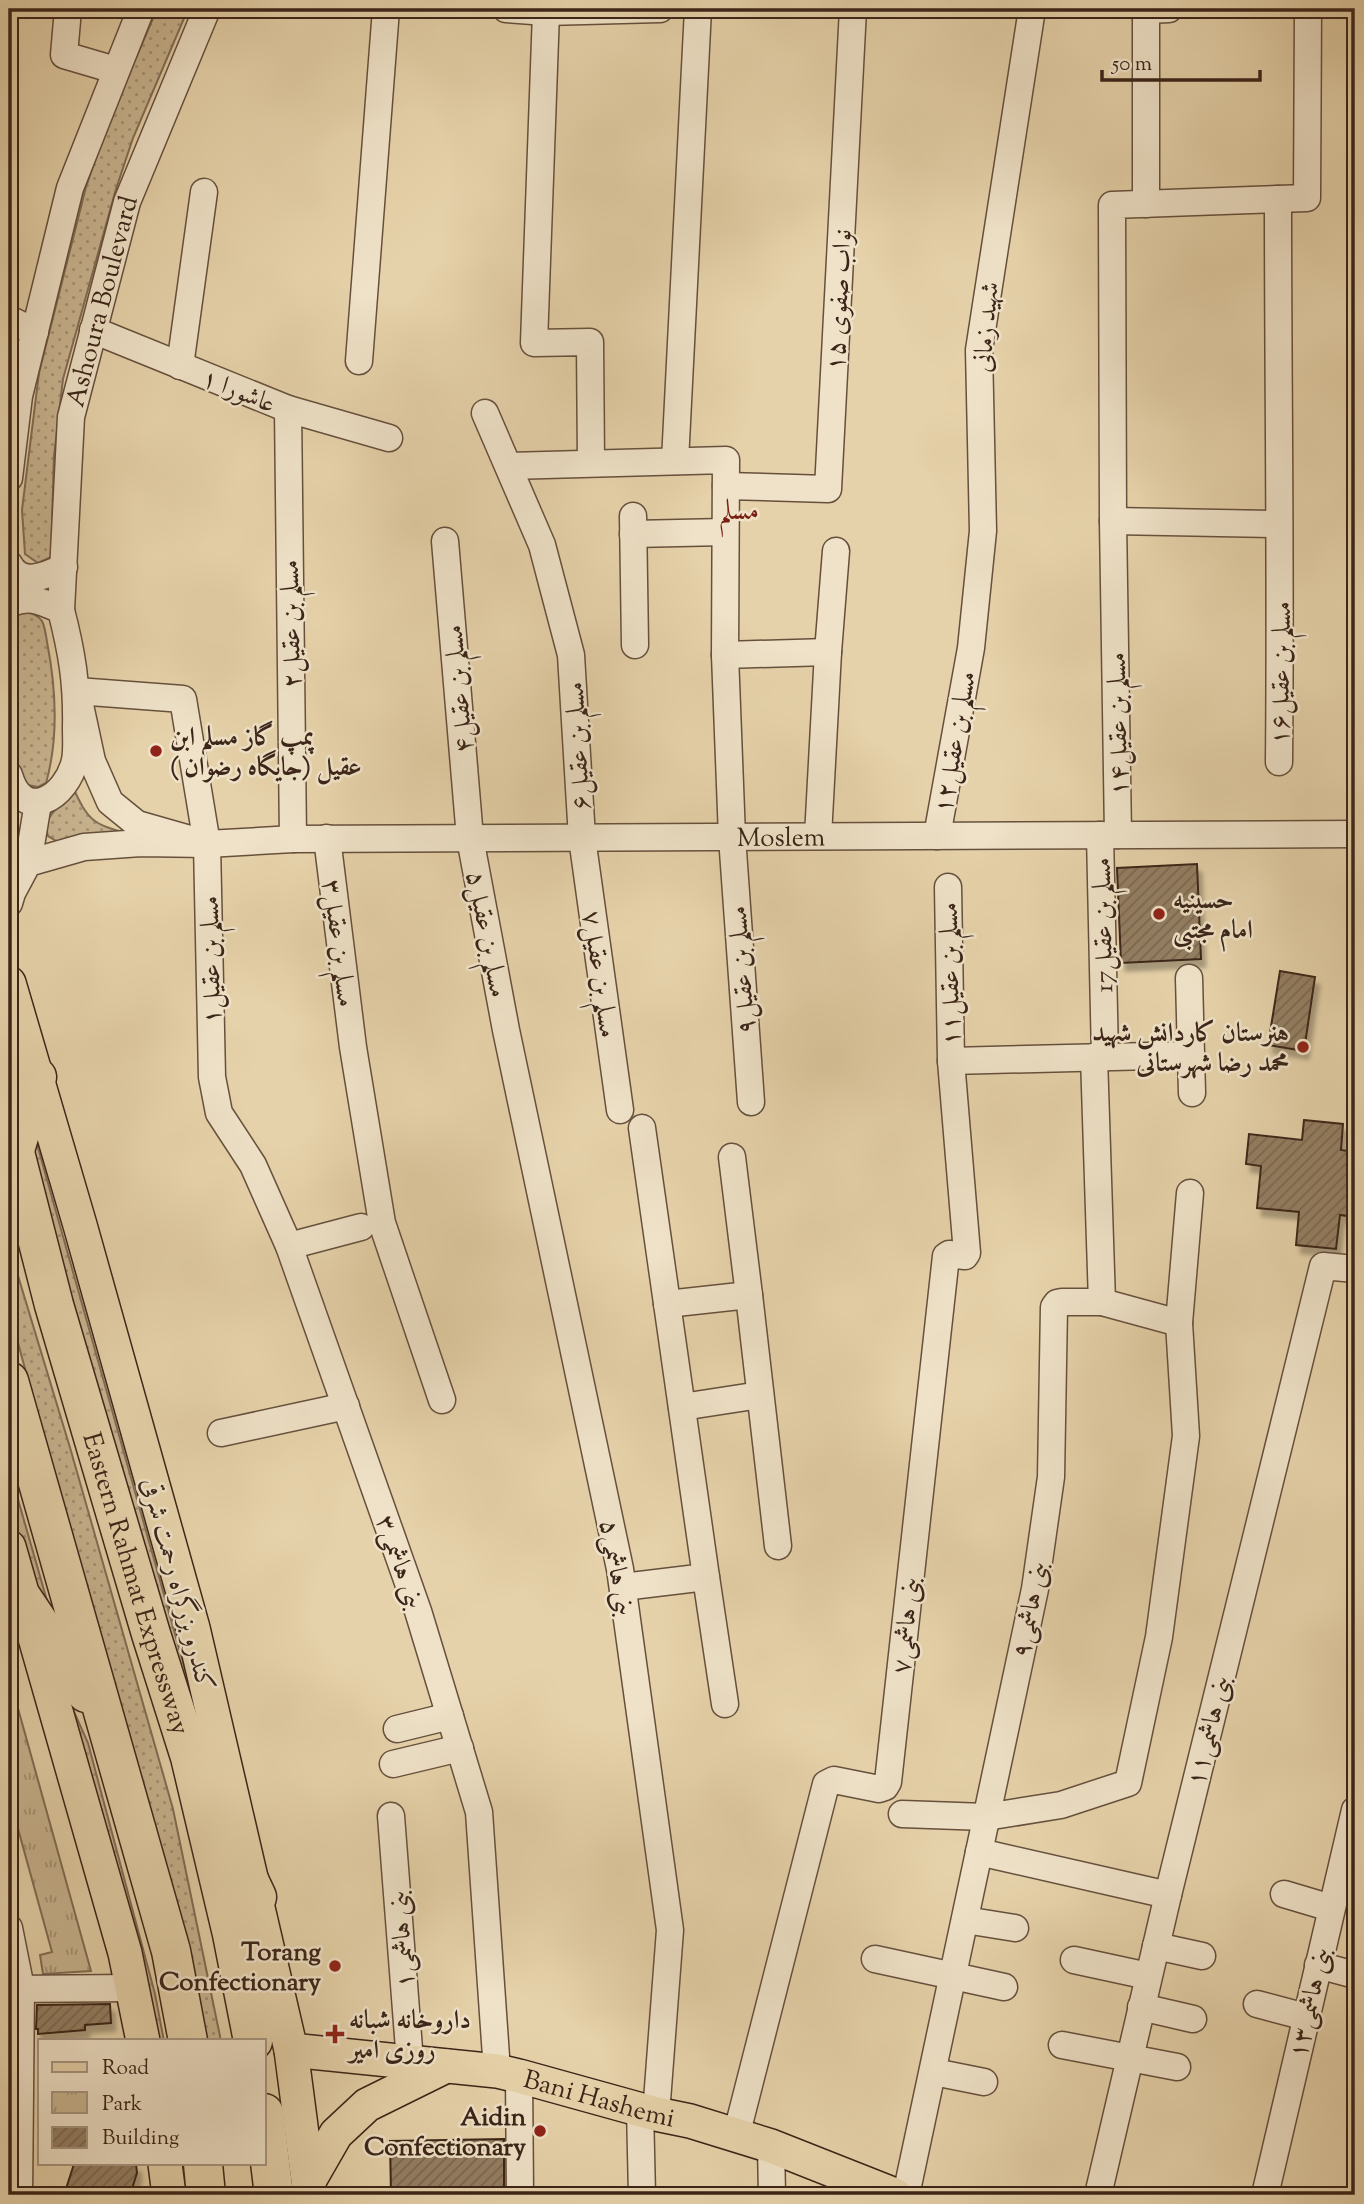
<svg xmlns="http://www.w3.org/2000/svg" width="1364" height="2204" font-family="'Sorts Mill Goudy',Amiri,serif">
	<style>
		.grass { fill: url(#grass-dots); stroke: #826d55; stroke-width: 2 }
		.park { fill: url(#park-tufts); stroke: #826d55; stroke-width: 2 }
		.building { fill: url(#building-hatch); stroke: #3b2519; stroke-width: 2; filter: url(#shadow) }
		.lines { fill: none; stroke-linecap: round; stroke-linejoin: round }
		.minor-casing { stroke: #66503d; stroke-width: 29 }
		.major-casing { stroke: #3b2519; stroke-width: 36 }
		.highway-casing { stroke: #3b2519; stroke-width: 41 }
		.minor { stroke: #efe2c8; stroke-width: 26 }
		.major { stroke: #e6d2aa; stroke-width: 33 }
		.highway { stroke: #e6d2aa; stroke-width: 38 }
		.poi-dot { fill: #8f2418; stroke: #efe2c8; stroke-width: 2.5 }
		.labels { text-anchor: middle; stroke-width: 5; stroke-linejoin: round; paint-order: stroke }
		.street-label { font-size: 26px; fill: #3b2519; stroke: #efe2c8 }
		.poi-label { font-size: 26px; font-weight: bold; fill: #3b2519; stroke: #efe2c8; text-anchor: start }
		.neighbourhood-label { font-size: 28px; fill: #7a1f14; stroke: #efe2c8 }
	</style>
	<defs>
		<pattern id="grass-dots" width="8" height="8" patternUnits="userSpaceOnUse" patternTransform="scale(1.75)"><rect width="8" height="8" fill="#c9b591"/><path d="M2 2h.1M6 6h.1" fill="none" stroke="#a49376" stroke-width="1.8" stroke-linecap="round"/></pattern>
		<pattern id="park-tufts" width="24" height="20" patternUnits="userSpaceOnUse" patternTransform="scale(1.75)"><rect width="24" height="20" fill="#c9b591"/><path d="M3 7l-1-3M5 7V3M7 7l1-3M15 17l-1-3M17 17v-4M19 17l1-3" fill="none" stroke="#a49376"/></pattern>
		<pattern id="building-hatch" width="6" height="6" patternUnits="userSpaceOnUse" patternTransform="scale(1.75)"><rect width="6" height="6" fill="#947f64"/><path d="M-1 1l2-2M0 6l6-6M5 7l2-2" fill="none" stroke="#7a6852"/></pattern>
		<filter id="shadow"><feDropShadow dx="4.5" dy="8" stdDeviation="2" flood-color="#0004"/></filter>
	</defs>
	<rect width="100%" height="100%" fill="#e6d2aa"/>
	<filter id="stains"><feTurbulence type="fractalNoise" baseFrequency=".00286" numOctaves="4"/><feColorMatrix values="0 0 0 0 .2 0 0 0 0 .09 0 0 0 0 .02 0 0 0 .5 -.17"/></filter>
	<radialGradient id="worn" r=".72"><stop offset=".6" stop-color="#630" stop-opacity="0"/><stop offset="1" stop-color="#630" stop-opacity=".3"/></radialGradient>
	<g class="grass">
		<path d="M157,9h31l-55,129 -17,51 -53,190 -9,77 -3,101 -13,6 -13,-9 -3,-44 17,-137 47,-186 22,-64z"/>
		<path d="M23,612c8,1 14,2 19,9 3,6 4,14 5,21 9,46 12,95 -1,141l-8,4 -10,-2c-21,-31 -19,-75 -19,-111 0,-20 -3,-40 6,-59z"/>
		<path d="M72,785c17,39 22,39 61,50l-75,7 -10,-6 -3,-12z"/>
		<path d="M33,1130l190,674 -19,-43 -174,-610z"/>
		<path d="M9,1246l62,205 102,358 48,232h-16l-196,-732z"/>
		<path d="M9,1468l43,150 -19,-30 -24,-84z"/>
		<path d="M51,1660l37,83 67,251 9,47h-16z"/>
	</g>
	<path class="park" d="M9,1676l82,295 -48,3 -3,-19 12,-3 -43,-156z"/>
	<g class="building">
		<path d="M1197,864l4,95 -80,4 -4,-95z"/>
		<path d="M1280,971l35,6 -11,74 -36,-6z"/>
		<path d="M1304,1120l39,4 -2,26 14,2v65l-15,-2 -4,34 -40,-4 3,-33 -42,-4 4,-42 -15,-2 3,-30 53,6z"/>
		<path d="M110,2004l1,19 -26,2v5l-47,4v-5h-2l1,-24z"/>
		<path d="M504,2139v56h-113l-1,-54z"/>
		<path d="M74,2164h62l1,9 -7,22h-66z"/>
	</g>
	<g class="lines">
		<defs>
			<g id="minor">
				<path d="M68,9l-4,46 51,15"/>
				<path d="M506,9l40,3 114,-3"/>
				<path d="M546,12l-12,331 56,-1 1,121"/>
				<path d="M1278,199c0,188 3,375 1,563"/>
				<path d="M1146,204v-194l23,-1"/>
				<path d="M9,319l26,13"/>
				<path d="M93,330l195,79 101,29"/>
				<path d="M359,361l27,-352"/>
				<path d="M180,366l24,-174"/>
				<path d="M288,409l5,430"/>
				<path d="M485,413l57,132 29,110 11,183 38,272"/>
				<path d="M675,461l23,-452"/>
				<path d="M509,466l217,-6 -1,195 7,182 19,265"/>
				<path d="M9,478l10,-82 51,-208 71,-179"/>
				<path d="M726,486l102,3 25,-480"/>
				<path d="M633,516l2,129"/>
				<path d="M1113,521l165,3"/>
				<path d="M633,534l92,-2"/>
				<path d="M445,541l25,297 36,192 114,539 50,361 -14,184"/>
				<path d="M9,564c12,23 37,12 55,3"/>
				<path d="M9,604c22,-9 31,-3 52,6 11,43 16,73 15,118 0,10 1,22 -1,32 -8,38 -52,64 -66,15"/>
				<path id="s1" d="M61,610l10,-193 56,-215 80,-193"/>
				<path d="M725,655l103,-3"/>
				<path d="M1100,835l5,222"/>
				<path d="M1118,835l-5,-314 -1,-316 195,-7 1,-189"/>
				<path d="M818,836l10,-184 8,-101"/>
				<path d="M937,836l34,-188 12,-117 -4,-181 53,-341"/>
				<path d="M327,838l26,209 29,176 60,177"/>
				<path d="M207,844l-70,-20 -27,-22 -18,-41 -15,-70 106,8 24,145 5,233 7,36 34,52 36,81 129,365 61,201 18,259"/>
				<path d="M28,863l10,-60"/>
				<path id="s2" d="M9,903l3,-10 16,-30 56,-16 57,-4 66,1 86,-5 1062,-5"/>
				<path d="M1189,978l3,115"/>
				<path d="M951,1061l240,-6"/>
				<path d="M732,1157l17,138"/>
				<path d="M289,1246l72,-19"/>
				<path d="M1102,1302l77,21"/>
				<path d="M667,1304l82,-9 29,251"/>
				<path d="M682,1407l78,-12"/>
				<path d="M221,1433l125,-27"/>
				<path d="M706,1577l19,127"/>
				<path d="M623,1587l83,-10 -64,-449"/>
				<path d="M397,1729l53,-13"/>
				<path d="M393,1764l67,-16"/>
				<path d="M902,1814l84,3 75,-12 67,-22 31,-146 27,-201 -7,-113 11,-130"/>
				<path d="M391,1816l19,246"/>
				<path d="M979,1852l189,43"/>
				<path d="M1284,1894l47,14"/>
				<path d="M965,1920l50,8"/>
				<path d="M9,1928l12,60 -2,207"/>
				<path d="M1156,1946l46,10"/>
				<path d="M875,1959l129,28"/>
				<path d="M1074,1960l74,16"/>
				<path d="M1318,1965l37,10"/>
				<path d="M9,1989l124,-1"/>
				<path d="M1257,2004l49,13"/>
				<path d="M1141,2007l52,12"/>
				<path d="M1062,2045l115,22"/>
				<path d="M934,2072l50,10"/>
				<path d="M519,2076l1,119"/>
				<path d="M640,2109l2,86"/>
				<path d="M736,2136l90,-352 8,-4 45,9 6,-2 3,-5 58,-526 3,-2 16,2 2,-3 -16,-192 -3,-174"/>
				<path d="M771,2146l1,49"/>
				<path d="M906,2195l129,-606 16,-112 3,-170 3,-4 5,-1h40l-8,-245"/>
				<path d="M1098,2195l70,-300 155,-629 32,3"/>
				<path d="M1265,2195l90,-385"/>
			</g>
			<g id="major">
				<path d="M9,983l71,242 113,403 98,422 19,145"/>
				<path d="M9,1547l116,406 18,88"/>
				<path id="s3" d="M291,2050l206,21 22,5 137,38 34,7 81,25 124,49"/>
				<path d="M165,2164l4,31"/>
				<path d="M309,2181l27,-47 31,-29 79,-39"/>
			</g>
			<g id="highway">
				<path id="s4" d="M9,1129l45,176 97,329 39,123 42,177 21,107"/>
				<path d="M15,1150l22,-73"/>
				<path d="M9,1381l162,570 17,90"/>
				<path d="M23,1599l63,94"/>
				<path d="M222,1823l35,74"/>
				<path d="M264,2113l10,82"/>
				<path d="M203,2164l3,31"/>
			</g>
		</defs>
		<use href="#minor" class="minor-casing"/>
		<use href="#major" class="major-casing"/>
		<use href="#highway" class="highway-casing"/>
		<use href="#minor" class="minor"/>
		<use href="#major" class="major"/>
		<use href="#highway" class="highway"/>
	</g>
	<g class="poi-dot">
		<circle cx="156" cy="751" r="7"/>
		<circle cx="1159" cy="914" r="7"/>
		<circle cx="1303" cy="1047" r="7"/>
		<circle cx="335" cy="1966" r="7"/>
		<path d="M331.5 2023.5h7v7h7v7h-7v7h-7v-7h-7v-7h7z"/>
		<circle cx="540" cy="2131" r="7"/>
	</g>
	<g class="labels">
		<g class="street-label">
			<text transform="translate(838 300) rotate(-87)" y="9">نواب صفوی ۱۵</text>
			<text dy="9" stroke="none"><textPath href="#s1" startOffset="313">Ashoura Boulevard</textPath></text>
			<text transform="translate(985 327) rotate(-85)" y="9">شهید زمانی</text>
			<text transform="translate(239 390) rotate(22)" y="9">عاشورا ۱</text>
			<text transform="translate(290 624) rotate(-91)" y="9">مسلم بن عقیل۲</text>
			<text transform="translate(1280 673) rotate(-89)" y="9">مسلم بن عقیل۱۶</text>
			<text transform="translate(458 689) rotate(-95)" y="9">مسلم بن عقیل۴</text>
			<text transform="translate(1117 724) rotate(-91)" y="9">مسلم بن عقیل۱۴</text>
			<text transform="translate(954 742) rotate(-80)" y="9">مسلم بن عقیل۱۲</text>
			<text transform="translate(577 746) rotate(-93)" y="9">مسلم بن عقیل۶</text>
			<text dy="9" stroke="none"><textPath href="#s2" startOffset="800">Moslem</textPath></text>
			<text transform="translate(1102 925) rotate(-91)" y="9">مسلم بن عقیل17</text>
			<text transform="translate(488 934) rotate(79)" y="9">مسلم بن عقیل۵</text>
			<text transform="translate(340 943) rotate(83)" y="9">مسلم بن عقیل۳</text>
			<text transform="translate(210 960) rotate(-91)" y="9">مسلم بن عقیل۱</text>
			<text transform="translate(741 970) rotate(-94)" y="9">مسلم بن عقیل۹</text>
			<text transform="translate(601 974) rotate(82)" y="9">مسلم بن عقیل۷</text>
			<text transform="translate(949 974) rotate(-91)" y="9">مسلم بن عقیل۱۱</text>
			<text transform="translate(401 1562) rotate(71)" y="9">بنی هاشمی۳</text>
			<text transform="translate(618 1568) rotate(80)" y="9">بنی هاشمی۵</text>
			<text dy="9" stroke="none"><textPath href="#s4" startOffset="472">Eastern Rahmat Expressway</textPath></text>
			<text transform="translate(179 1584) rotate(75)" y="9">کندرو بزرگراه رحمت شرقی</text>
			<text transform="translate(1029 1609) rotate(-79)" y="9">بنی هاشمی۹</text>
			<text transform="translate(905 1625) rotate(-84)" y="9">بنی هاشمی۷</text>
			<text transform="translate(1208 1730) rotate(-76)" y="9">بنی هاشمی۱۱</text>
			<text transform="translate(401 1939) rotate(-94)" y="9">بنی هاشمی۱</text>
			<text transform="translate(1309 2002) rotate(-77)" y="9">بنی هاشمی۱۳</text>
			<text dy="9" stroke="none"><textPath href="#s3" startOffset="313">Bani Hashemi</textPath></text>
		</g>
		<g class="poi-label">
			<text x="170" y="745">پمپ گاز مسلم ابن<tspan x="170" dy="30">عقیل (جایگاه رضوان )</tspan></text>
			<text x="1173" y="908">حسینیه<tspan x="1173" dy="30">امام مجتبی</tspan></text>
			<text x="1289" y="1041" text-anchor="end">هنرستان کاردانش شهید<tspan x="1289" dy="30">محمد رضا شهرستانی</tspan></text>
			<text x="321" y="1960" text-anchor="end">Torang<tspan x="321" dy="30">Confectionary</tspan></text>
			<text x="349" y="2028">داروخانه شبانه<tspan x="349" dy="30">روزی امیر</tspan></text>
			<text x="526" y="2125" text-anchor="end">Aidin<tspan x="526" dy="30">Confectionary</tspan></text>
		</g>
		<g class="neighbourhood-label">
			<text x="739" y="519">مسلم</text>
		</g>
	</g>
	<rect width="1364" height="2204" fill="none" stroke="#e6d2aa" stroke-width="35"/>
	<rect x="10" y="10" width="1343" height="2183" fill="none" stroke="#3b2519" stroke-width="3.5"/>
	<rect x="18" y="18" width="1329" height="2169" fill="none" stroke="#3b2519" stroke-width="2"/>
	<rect x="38" y="2039" width="228" height="126" fill="#efe2c8" stroke="#a79682" stroke-width="2"/>
	<rect x="52" y="2062" width="35" height="10" fill="#e6d2aa" stroke="#a79682" stroke-width="2"/>
	<text x="102" y="2074" font-size="21" fill="#3b2519">Road</text>
	<rect x="52" y="2092" width="35" height="21" fill="url(#park-tufts)" stroke="#a79682" stroke-width="2"/>
	<text x="102" y="2110" font-size="21" fill="#3b2519">Park</text>
	<rect x="52" y="2127" width="35" height="21" fill="url(#building-hatch)" stroke="#a79682" stroke-width="2"/>
	<text x="102" y="2144" font-size="21" fill="#3b2519">Building</text>
	<path d="M1102 70v10h158v-10" fill="none" stroke="#3b2519" stroke-width="3.5"/>
	<text x="1112" y="70" font-size="21" fill="#3b2519" stroke="#efe2c8" stroke-width="5" paint-order="stroke">50 m</text>
	<rect width="100%" height="100%" filter="url(#stains)"/>
	<rect width="100%" height="100%" fill="url(#worn)"/>
</svg>
